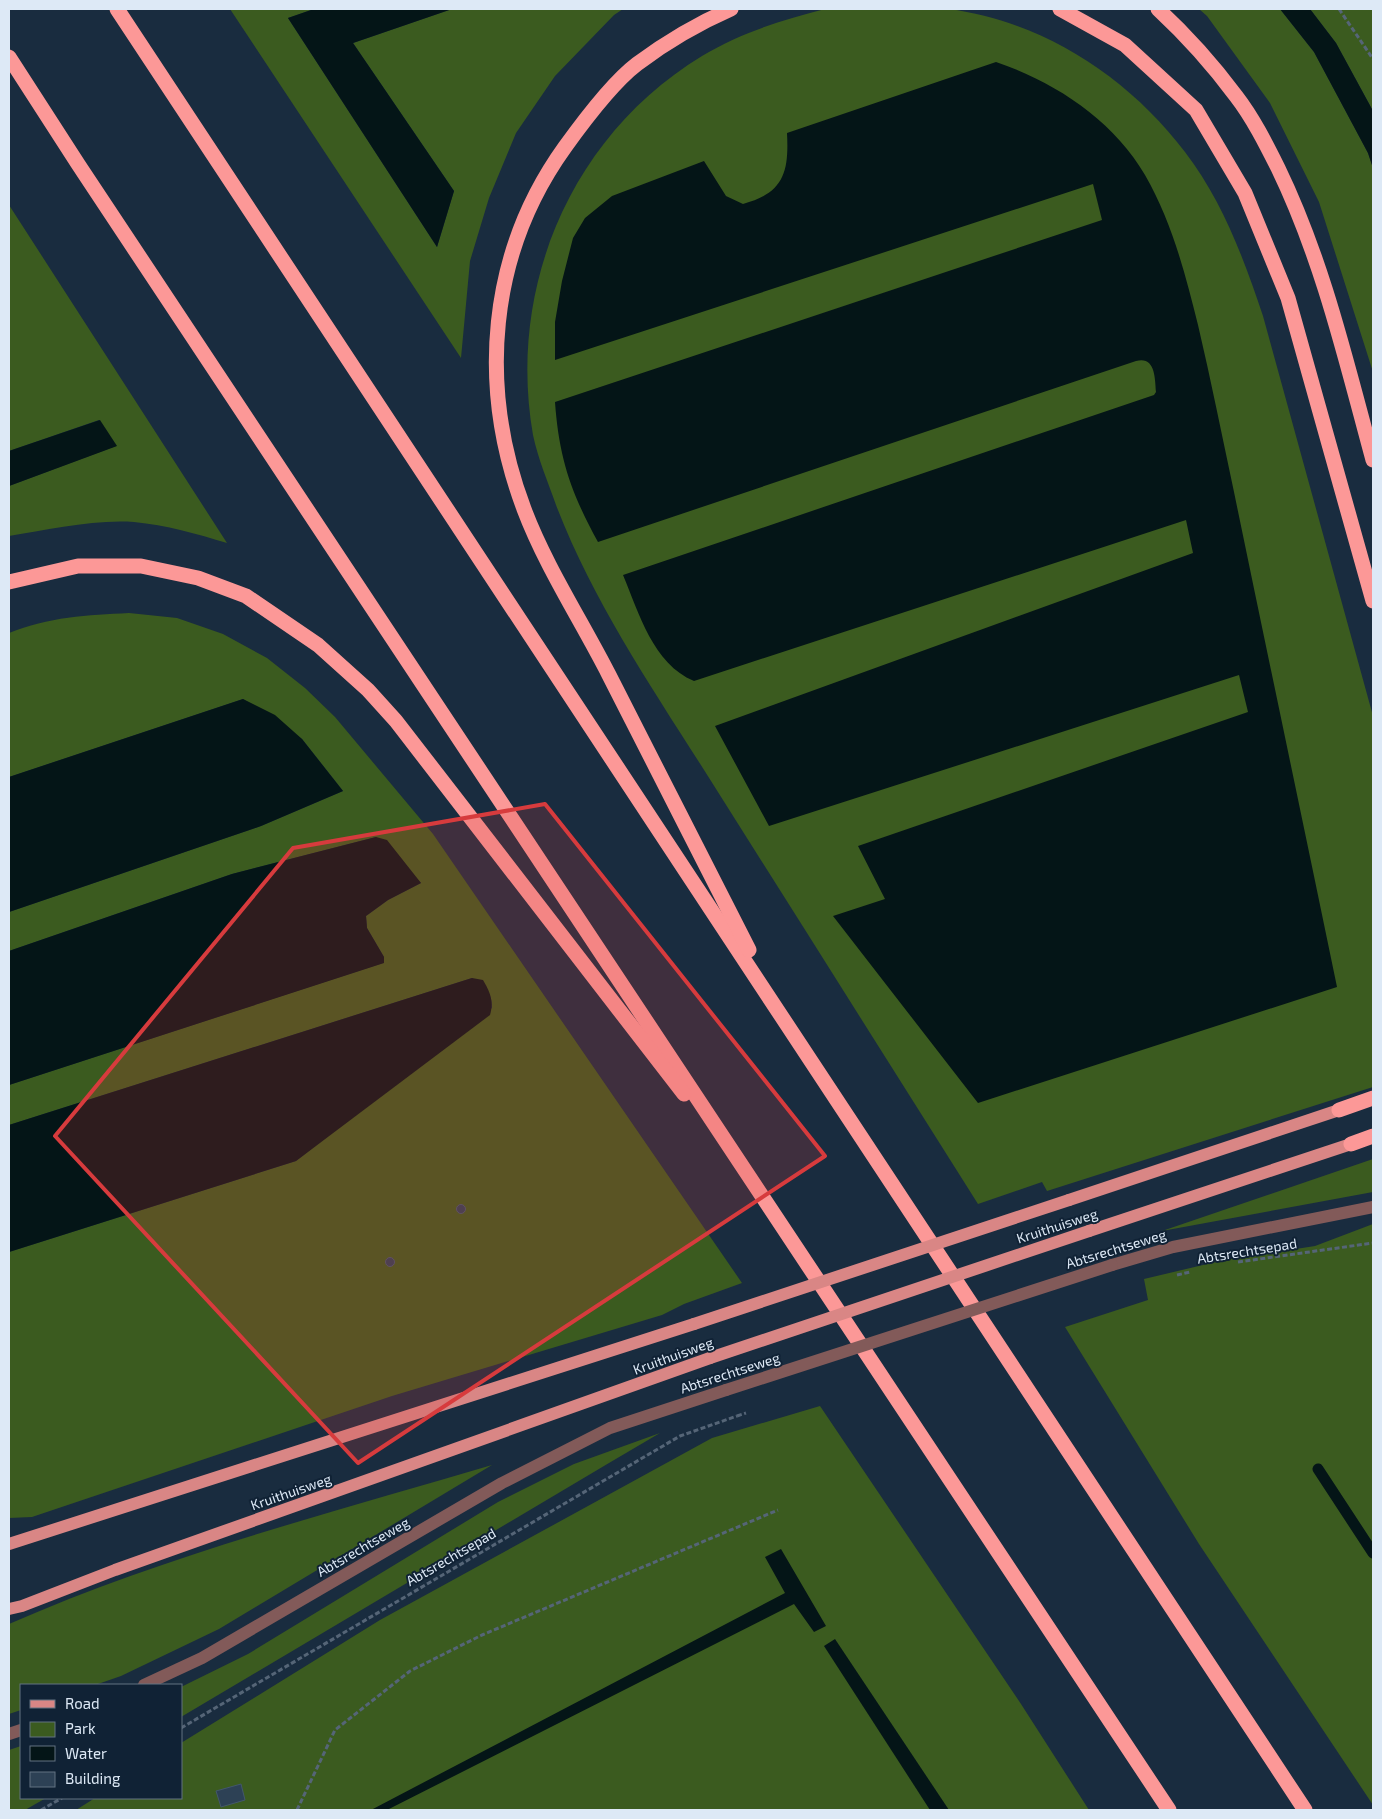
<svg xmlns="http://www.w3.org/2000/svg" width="1382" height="1819" font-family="'Exo 2',sans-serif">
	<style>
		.green { fill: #3b5b1f }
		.water { fill: #041517 }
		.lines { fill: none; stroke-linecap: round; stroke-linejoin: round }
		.stream { stroke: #041517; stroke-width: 11 }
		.building { fill: #2d4155; stroke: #43576c }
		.path { stroke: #556577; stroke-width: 3; stroke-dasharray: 5 2.5; stroke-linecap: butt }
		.minor { stroke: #825a59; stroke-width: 12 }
		.major { stroke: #d98685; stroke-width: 12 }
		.highway { stroke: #fc9897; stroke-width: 15 }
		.path-bridge { stroke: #556577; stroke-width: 3; stroke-dasharray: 5 2.5; stroke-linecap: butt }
		.minor-bridge { stroke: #825a59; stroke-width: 12 }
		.major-bridge { stroke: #d98685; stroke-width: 12 }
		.marked { fill: #d73b3d; fill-opacity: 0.2; stroke: #d73b3d; stroke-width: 4; stroke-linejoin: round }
		.labels { text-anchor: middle; stroke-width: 4; stroke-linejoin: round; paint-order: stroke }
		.street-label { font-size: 14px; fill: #dde9f6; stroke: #102235 }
	</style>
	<rect width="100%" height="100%" fill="#192c3f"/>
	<g class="green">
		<path d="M230,9h84l-26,9 149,229 17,-56 -101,-148 99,-34h171l-9,6 -59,61 -39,57 -27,65 -19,63 -9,97z"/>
		<path d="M825,9h124c95,13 179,68 236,143 37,48 59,107 78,164l110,400v371l-326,104 -5,-9 -64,22c-89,-141 -178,-282 -267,-423 -56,-89 -117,-177 -155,-276 -8,-23 -18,-46 -23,-70 -26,-149 39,-300 169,-379 38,-23 80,-36 123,-47z"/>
		<path d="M1199,9h81l34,43 54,101 5,15v204l-54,-170 -49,-99 -63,-87z"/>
		<path d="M1310,9h63v102l-37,-68z"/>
		<path d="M9,205l218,338c-30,-9 -61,-18 -93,-21 -39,-3 -87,8 -125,14v-50l107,-40 -17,-26 -90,31z"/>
		<path d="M129,613l48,5 46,16 44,24 38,30 30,29 98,117 309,449 -58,21 -22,11 -270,81 -360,121 -23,1v-266l287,-91 196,-153c0,-17 -7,-21 -20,-30l-463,147v-40l374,-122 1,-6 -17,-29 -1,-12 22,-16 33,-17 -45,-46 -144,37 -223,77v-39l252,-86 82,-35 -41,-52 -59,-40 -234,78v-144c39,-16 79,-18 120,-20z"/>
		<path d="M1373,1159v33l-211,39z"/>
		<path d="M1373,1224v581l-174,-261 -134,-217 83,-27 -4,-21 80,-19 91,-14z"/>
		<path d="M820,1406l201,298 68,106h-1013l19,-12h86v-55l199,-123 332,-182z"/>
		<path d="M660,1433l-51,30 -428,254v-30l67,-33 250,-152 76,-38z"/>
		<path d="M492,1465l-273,164 -98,47 -26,9h-74v25l-12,4v-90c155,-68 321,-111 483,-159z"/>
		<path d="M21,1746v52h25l-21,12h-16v-60z"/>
	</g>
	<g class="water">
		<path d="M314,9h138l-99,34 101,148 -17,56 -149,-229z"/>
		<path d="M1280,9h30l26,34 37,68v57l-5,-15 -54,-101z"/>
		<path d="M996,62c59,20 117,58 149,113 27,47 40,98 53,150 13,55 24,111 36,167 34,165 69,330 103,495l-359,116 -145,-187 52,-17 -27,-53 390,-134 -9,-37 -470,151 -54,-100 478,-173 -7,-33 -492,161c-41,-17 -55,-68 -71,-106l531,-180 2,-3c-1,-15 -1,-36 -20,-31l-538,181c-27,-49 -39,-84 -43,-140l547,-182 -9,-36 -538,176v-38l7,-41 11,-43 12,-20 27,-22 92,-35 22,35 17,8c41,-11 46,-32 44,-71z"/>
		<path d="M100,420l17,26 -108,40v-35z"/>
		<path d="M243,699l32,16 27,24 41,52 -82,35 -252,86v-135z"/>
		<path d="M376,837l11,3 34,43 -33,17 -22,16 1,12 17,29v6l-375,122v-134l223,-77z"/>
		<path d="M472,978l11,2c7,12 11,21 7,35l-194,146 -287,91v-127z"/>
		<path d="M781,1549l45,77 -12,6 -20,-28 -407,206h-16l414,-217 -20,-36z"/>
		<path d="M835,1639l114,171h-19l-106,-164z"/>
	</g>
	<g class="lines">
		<path class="stream" d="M1318,1469l55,84"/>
	</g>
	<g class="building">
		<circle cx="461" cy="1209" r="4.5"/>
		<circle cx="390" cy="1262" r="4.5"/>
		<path d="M241,1784l4,16 -24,7 -5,-16z"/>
	</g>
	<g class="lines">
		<g class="path">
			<path d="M1339,9l34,50"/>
			<path d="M1238,1262l135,-19"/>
			<path d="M1177,1275l13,-3"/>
			<path d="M181,1728l499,-292 57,-20"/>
			<path d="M41,1810l21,-12"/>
			<path d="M297,1810l38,-80 75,-59 72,-36 296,-125"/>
		</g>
		<g class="minor">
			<path d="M1112,1265l61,-18 200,-40"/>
			<path d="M144,1685l58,-27 300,-175 108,-55 116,-38"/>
			<path d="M9,1734l12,-4"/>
		</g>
		<g class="major">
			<path d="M1069,1200l270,-90"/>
			<path d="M1089,1231l262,-87"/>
			<path d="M9,1544l685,-220"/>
			<path d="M9,1609l13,-3 93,-36 595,-212"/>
		</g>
		<g class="highway">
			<path d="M117,9l1188,1801"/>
			<path d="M731,9c-32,14 -66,34 -94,55 -25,19 -54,58 -72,83 -77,107 -87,240 -41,362 22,58 57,111 85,166 47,92 93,183 140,275"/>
			<path d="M1060,9l65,36 71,65 49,83 43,105 85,303"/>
			<path d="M1158,9c29,27 55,56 78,87 17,22 30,48 42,72 45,93 68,193 95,292"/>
			<path d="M9,57l69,107 1091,1646"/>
			<path d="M9,582l69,-16h63l57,12 48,18 72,49 50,45 28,31 288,373"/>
			<path d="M1339,1110l34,-12"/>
			<path d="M1351,1144l22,-8"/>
		</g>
		<path class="path-bridge" d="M737,1416l9,-3"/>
		<path class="minor-bridge" d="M726,1390l386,-125"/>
		<g class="major-bridge">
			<path d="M694,1324l375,-124"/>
			<path d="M710,1358l379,-127"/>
		</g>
	</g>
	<path class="marked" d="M545,804l280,352 -467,307 -303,-327 238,-288z"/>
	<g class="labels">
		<g class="street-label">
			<text transform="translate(1057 1226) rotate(-18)" y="5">Kruithuisweg</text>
			<text transform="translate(1116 1249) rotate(-17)" y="5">Abtsrechtseweg</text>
			<text transform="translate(1247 1251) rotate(-9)" y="5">Abtsrechtsepad</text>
			<text transform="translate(673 1356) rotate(-20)" y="5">Kruithuisweg</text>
			<text transform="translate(730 1373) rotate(-18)" y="5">Abtsrechtseweg</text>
			<text transform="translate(291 1492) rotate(-19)" y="5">Kruithuisweg</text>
			<text transform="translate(363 1547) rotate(-30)" y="5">Abtsrechtseweg</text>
			<text transform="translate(451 1557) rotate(-30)" y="5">Abtsrechtsepad</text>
		</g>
	</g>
	<rect width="1382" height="1819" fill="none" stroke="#dde9f6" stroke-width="20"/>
	<rect x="20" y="1684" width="162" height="115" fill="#102235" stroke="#627282"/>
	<rect x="30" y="1700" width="25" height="8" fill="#d98685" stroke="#627282"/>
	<text x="65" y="1709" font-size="15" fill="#dde9f6">Road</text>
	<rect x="30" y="1722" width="25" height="15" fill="#3b5b1f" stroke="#627282"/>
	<text x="65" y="1734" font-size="15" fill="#dde9f6">Park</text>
	<rect x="30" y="1746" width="25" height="15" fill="#041517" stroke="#627282"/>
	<text x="65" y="1759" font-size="15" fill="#dde9f6">Water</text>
	<rect x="30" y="1772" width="25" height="15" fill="#2d4155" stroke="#627282"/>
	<text x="65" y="1784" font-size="15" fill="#dde9f6">Building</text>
</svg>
